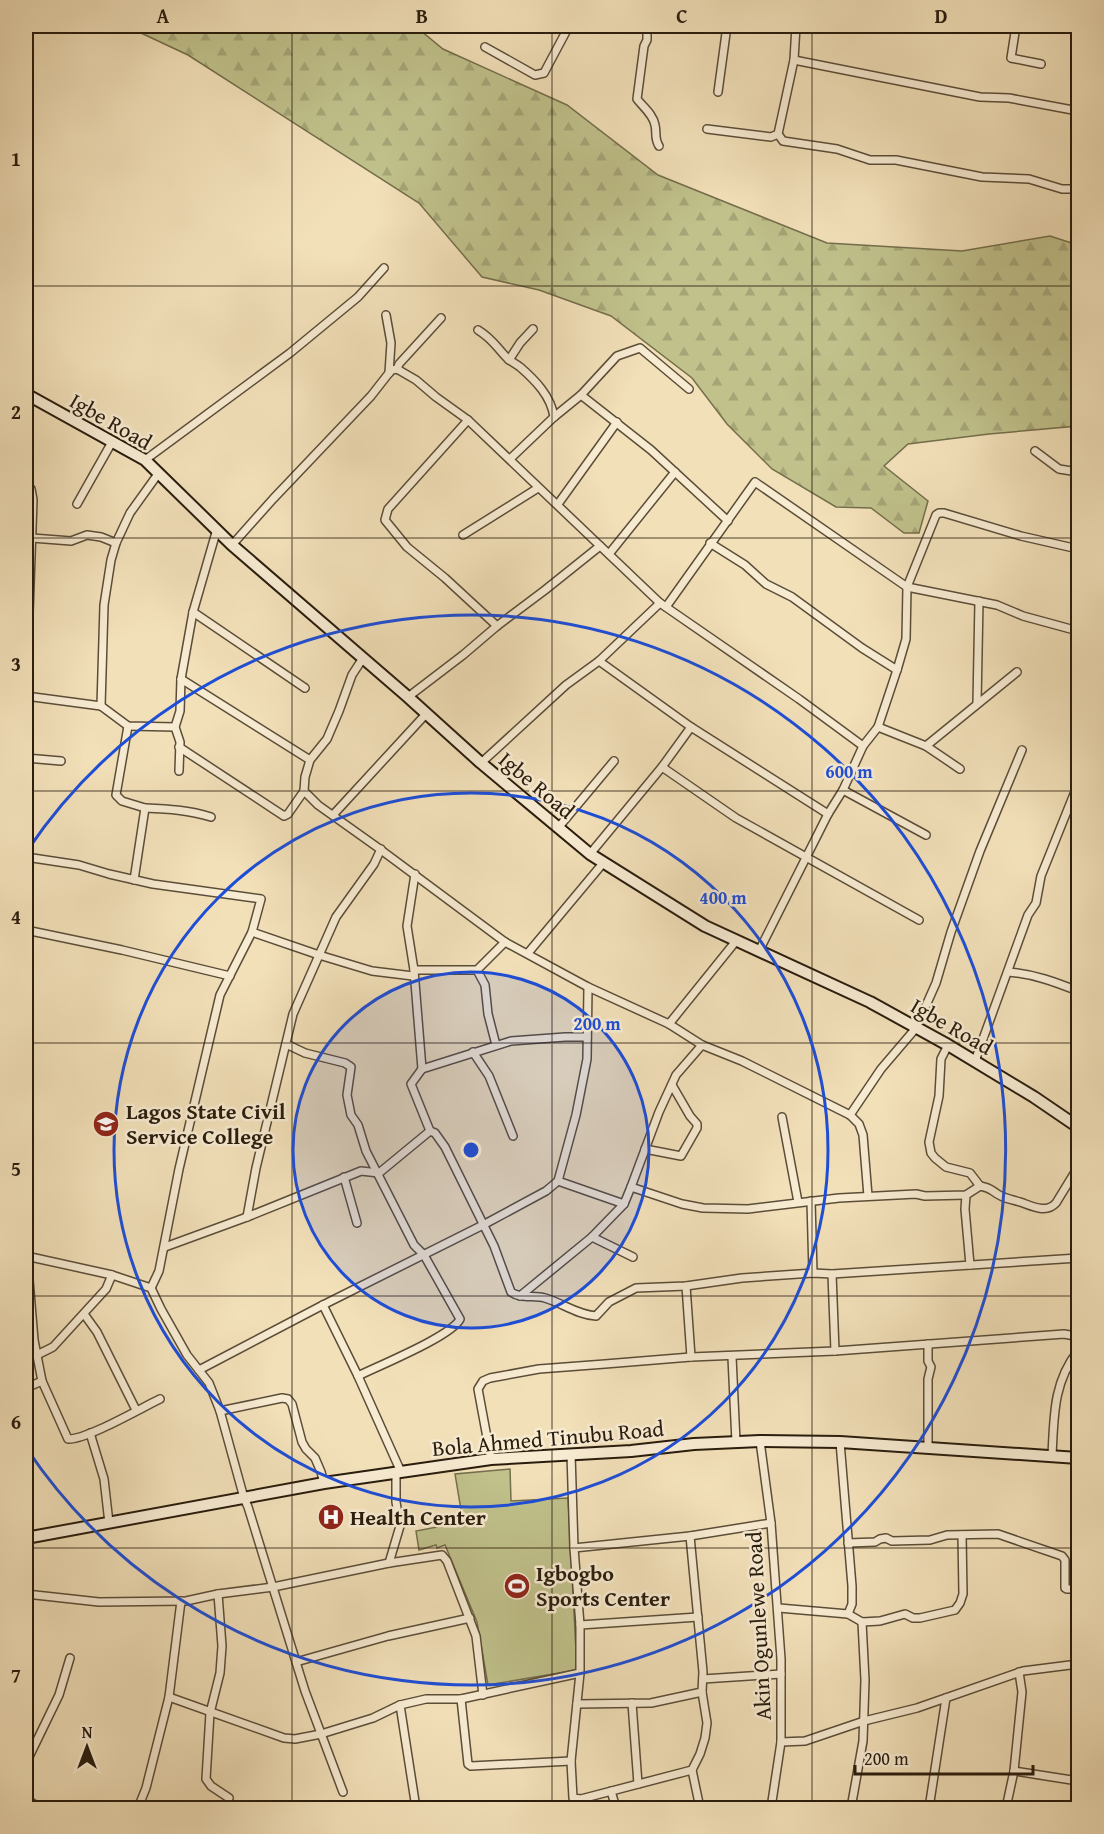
<svg xmlns="http://www.w3.org/2000/svg" width="1104" height="1834" font-family="'Gentium Book Plus',serif">
	<style>
		.forest { fill: url(#forest-firs); stroke: #746e4c; stroke-width: 1.5 }
		.green { fill: #c0c18b; stroke: #746e4c; stroke-width: 1.5 }
		.lines { fill: none; stroke-linecap: round; stroke-linejoin: round }
		.street-casing { stroke: #5b4d38; stroke-width: 10 }
		.secondary-casing { stroke: #291c0d; stroke-width: 14 }
		.street { stroke: #f7ebd2; stroke-width: 7 }
		.secondary { stroke: #f7ebd2; stroke-width: 10 }
		.grid { fill: none; stroke: #291c0d; stroke-width: 1.5; stroke-opacity: 0.55 }
		.ring { fill: none; stroke: #1d4ed8; stroke-width: 3 }
		.labels { text-anchor: middle; stroke-width: 5; stroke-linejoin: round; paint-order: stroke }
		.street-label { font-size: 22px; fill: #291c0d; stroke: #f7ebd2 }
		.poi-label { font-size: 22px; font-weight: bold; fill: #291c0d; stroke: #f7ebd2; text-anchor: start }
		.centre { fill: #1d4ed8; stroke: #f7ebd2; stroke-width: 3 }
		.ring-label { font-size: 18px; text-anchor: middle; font-weight: bold; fill: #1d4ed8; stroke: #f7ebd2; stroke-width: 5; stroke-linejoin: round; paint-order: stroke }
		.neatline { fill: none; stroke: #291c0d; stroke-width: 2 }
		.grid-label { font-size: 20px; text-anchor: middle; font-weight: bold; fill: #291c0d }
	</style>
	<defs>
		<pattern id="forest-firs" width="22" height="20" patternUnits="userSpaceOnUse" patternTransform="scale(1.5)"><rect width="22" height="20" fill="#c0c18b"/><path d="M5 1l3.5 6h-7zM16 11l3.5 6h-7z" fill="#a5a577"/></pattern>
	</defs>
	<rect width="100%" height="100%" fill="#f2e0b9"/>
	<filter id="stains"><feTurbulence type="fractalNoise" baseFrequency=".00333" numOctaves="4"/><feColorMatrix values="0 0 0 0 .2 0 0 0 0 .09 0 0 0 0 .02 0 0 0 .5 -.17"/></filter>
	<radialGradient id="worn" r=".72"><stop offset=".6" stop-color="#630" stop-opacity="0"/><stop offset="1" stop-color="#630" stop-opacity=".3"/></radialGradient>
	<path class="forest" d="M126,26h289l28,23 124,56 91,70 169,68 135,8 88,-15 28,9v181l-89,8 -81,10 -24,22 44,35 -9,32h-15l-33,-25 -35,-1 -64,-38 -45,-45 -35,-46 -81,-62 -72,-26 -57,-13 -63,-74 -231,-148z"/>
	<path class="green" d="M510,1469l1,32 57,-3 9,172 -89,15 -11,-63 -32,-77 -8,3 -1,-3 -17,5 -3,-19 47,-9 -8,-48z"/>
	<g class="lines">
		<defs>
			<g id="street">
				<path d="M796,26l-2,34 -16,74 5,7 54,8 33,11h26l86,17 47,2 33,10h11l5,-2"/>
				<path d="M1016,26l-5,32 30,6"/>
				<path d="M1053,26l25,4"/>
				<path d="M647,28v12l-3,6 -7,53c6,8 16,15 18,26 2,8 -1,13 4,21"/>
				<path d="M485,47l50,28 9,-2 25,-47"/>
				<path d="M794,60l186,37 29,1 69,13"/>
				<path d="M718,92l9,-66"/>
				<path d="M707,129l64,8 7,-3"/>
				<path d="M386,315l5,28 -2,30"/>
				<path d="M478,330c16,10 18,17 30,29 4,3 8,5 12,8 15,13 31,29 34,50"/>
				<path d="M509,360l11,-17 13,-14"/>
				<path d="M397,369l19,11 20,17 32,23 192,183 139,96 64,47"/>
				<path d="M581,395l70,55 77,71"/>
				<path d="M468,420l-80,89 -3,11 22,27 38,31 52,48"/>
				<path d="M1035,451l24,18 19,3"/>
				<path d="M510,459l44,-42 27,-22 36,-39 23,-8 49,41"/>
				<path d="M145,460l145,-107 68,-56 26,-29"/>
				<path d="M26,485l5,4 2,11 -7,196"/>
				<path d="M77,504l35,-62"/>
				<path d="M558,504l59,-82"/>
				<path d="M463,535l75,-47"/>
				<path d="M32,538l39,3 16,-6 14,2 15,6"/>
				<path d="M710,543l35,22 21,19 26,13 70,51 35,22"/>
				<path d="M232,545l41,-46 98,-103 18,-23 3,-3 5,-1 2,-5 42,-46"/>
				<path d="M609,554l66,-82"/>
				<path d="M666,607l89,-125 152,105 90,18 26,11 55,15"/>
				<path d="M193,612l112,76"/>
				<path d="M363,658l-11,17 -13,36 -12,28 -17,21 -5,17 -1,14 14,14 59,42 128,95 83,45 81,37 33,21 40,16 108,54 9,9 4,11 5,61"/>
				<path d="M599,661l92,66 137,87"/>
				<path d="M181,679l129,81"/>
				<path d="M26,696l75,10 27,20 47,1"/>
				<path d="M408,697l55,-42 34,-29 48,-36 55,-44"/>
				<path d="M977,703l2,-102"/>
				<path d="M101,706l3,-101 7,-45 5,-17 14,-30 28,-39"/>
				<path d="M128,726l-12,69 6,6 23,7 -11,72"/>
				<path d="M878,727l48,19 34,23"/>
				<path d="M926,746l91,-74"/>
				<path d="M179,747l105,69 4,-2 16,-23"/>
				<path d="M26,758l35,3"/>
				<path d="M481,763l85,-78 33,-24 61,-58"/>
				<path d="M662,767l74,51 183,102"/>
				<path d="M179,771l1,-29 -5,-15 5,-16 1,-32 12,-67 24,-83"/>
				<path d="M843,790l83,45"/>
				<path d="M145,808c23,1 44,2 66,9"/>
				<path d="M333,815l93,-101"/>
				<path d="M558,828l56,-67"/>
				<path d="M590,854l72,-87 29,-40"/>
				<path d="M26,857l53,8 30,9 44,10 108,15 -9,33 -32,63 -41,174 -20,102 -8,17"/>
				<path d="M415,874l-8,52 7,44 8,99"/>
				<path d="M26,930l96,20 108,26"/>
				<path d="M252,932l67,23 53,16 41,5"/>
				<path d="M759,951l69,-137 15,-24 20,-44 15,-19 19,-57 9,-31 1,-52 29,-72 3,-2h5l77,23 57,13"/>
				<path d="M528,953l76,-91"/>
				<path d="M414,970h63l28,-28"/>
				<path d="M477,970l8,15 3,29 8,31"/>
				<path d="M1008,972c26,2 47,10 70,19"/>
				<path d="M669,1024l67,-83"/>
				<path d="M587,1037h-22l-54,4 -89,28 -11,15 19,47 5,2 10,14 49,99 17,46c9,7 23,3 34,6 17,5 33,17 51,18l13,-14 27,-14 50,-2 56,-8 71,-5 19,1 246,-16"/>
				<path d="M286,1044l19,9 40,10 6,4 -4,28 4,20 7,10 8,26 48,94 10,10 36,64c-8,17 -82,47 -102,57"/>
				<path d="M948,1045l-7,14 -2,37 -10,46 2,11 4,5 11,9 24,6 10,13"/>
				<path d="M473,1052l16,24 24,60"/>
				<path d="M975,1061l53,-146 8,-12 5,-27 37,-92"/>
				<path d="M850,1115l31,-46 35,-41 20,-45 15,-51 29,-81 42,-101"/>
				<path d="M782,1117l16,85"/>
				<path d="M645,1149l36,7 16,-28v-4l-7,-8 -18,-31"/>
				<path d="M344,1177l13,46"/>
				<path d="M631,1187l28,-75 17,-37 26,-30"/>
				<path d="M966,1195l-1,14 5,56"/>
				<path d="M811,1201l2,72"/>
				<path d="M624,1204l7,-17 51,17 21,4 45,1 91,-11 77,-4 9,2 41,-1 14,-9c13,2 12,6 21,10 6,3 13,4 19,6 12,4 26,12 36,1l22,-36"/>
				<path d="M247,1217l9,-49 37,-154 43,-97 38,-53 7,-15"/>
				<path d="M592,1237l41,20"/>
				<path d="M165,1247l82,-30 114,-46 18,2 51,-42"/>
				<path d="M26,1256l86,19 39,13 10,21 26,46 22,28 11,28 24,87 4,9 57,184 38,101"/>
				<path d="M27,1256l7,84 8,41 26,58c18,1 73,-31 92,-40"/>
				<path d="M832,1274l3,77"/>
				<path d="M686,1286l5,71"/>
				<path d="M520,1296l72,-59 32,-33 -66,-23"/>
				<path d="M323,1305l35,71 43,96"/>
				<path d="M84,1314l13,18 39,78"/>
				<path d="M37,1355l16,-8 53,-58 6,-14"/>
				<path d="M732,1357l4,85"/>
				<path d="M199,1370l124,-65 160,-80 63,-34 12,-10 18,-66 11,-56 1,-72"/>
				<path d="M26,1388l16,-7"/>
				<path d="M220,1411l62,-13 6,1 4,5 10,38 4,7 9,9 6,14 3,11"/>
				<path d="M90,1433l14,46 5,44"/>
				<path d="M760,1441l11,82 10,136v83l-10,66"/>
				<path d="M840,1442l12,144v18l-4,10"/>
				<path d="M928,1448v-69l3,-12 -3,-6v-17"/>
				<path d="M571,1454l3,94 6,77v48l-9,88 2,37 8,1 111,-29"/>
				<path d="M1052,1456c2,-39 1,-74 26,-105"/>
				<path d="M491,1459l-13,-70 5,-8 7,-3 49,-9 66,-5 86,-7 144,-6 229,-17 11,2 3,4"/>
				<path d="M690,1536l13,136 -1,20 5,31 -2,15 -5,16 -8,16 8,38"/>
				<path d="M848,1543l27,-1 5,-3 6,-1 6,3 38,-1 17,-5 51,-1 64,22 3,4v28l2,1h11"/>
				<path d="M574,1548l116,-12 81,-13"/>
				<path d="M389,1563l11,-37 -4,-24v-29"/>
				<path d="M26,1594l73,8 87,-1 32,-7 55,-7 116,-24 53,-8 5,6 29,75 7,59"/>
				<path d="M218,1594l4,52 -2,27 -10,40 -4,66 5,7 18,12"/>
				<path d="M779,1608l69,6 14,8 18,-1 25,-7 8,4h7l35,-8 5,-7 3,-9 -1,-59"/>
				<path d="M580,1625l118,-8"/>
				<path d="M296,1662l92,-26 82,-18"/>
				<path d="M1074,1664l4,17"/>
				<path d="M703,1679l78,-5"/>
				<path d="M169,1697l115,41 11,1 26,-5 52,-16 27,-13 26,-6h35l119,-26"/>
				<path d="M461,1699l7,65 3,2 100,-5"/>
				<path d="M632,1703l6,81"/>
				<path d="M577,1704l74,-1 51,-11"/>
				<path d="M400,1705l16,103"/>
				<path d="M26,1738l8,6"/>
				<path d="M781,1742l24,-1 59,-20 53,-13 106,-37 55,-7"/>
				<path d="M26,1763l33,-68 11,-37"/>
				<path d="M1014,1771l64,10"/>
				<path d="M611,1791l5,17"/>
				<path d="M31,1802l8,6"/>
				<path d="M138,1808l8,-20 23,-91 12,-96"/>
				<path d="M851,1808l12,-67 2,-61 -3,-58"/>
				<path d="M929,1808l17,-110"/>
				<path d="M1006,1808l8,-37 8,-79 -3,-20"/>
			</g>
			<g id="secondary">
				<path d="M26,394l119,66 87,85 176,152 73,66 109,91 115,72 165,76 78,43 86,52 44,30"/>
				<path d="M26,1538l298,-55 167,-24 140,-8 63,-7 66,-3 80,1 238,16"/>
			</g>
		</defs>
		<use href="#street" class="street-casing"/>
		<use href="#secondary" class="secondary-casing"/>
		<use href="#street" class="street"/>
		<use href="#secondary" class="secondary"/>
	</g>
	<path class="grid" d="M292,26v1782M552,26v1782M812,26v1782M26,286h1052M26,538h1052M26,791h1052M26,1043h1052M26,1296h1052M26,1548h1052"/>
	<circle cx="471" cy="1150" r="178" fill="#1d4ed8" fill-opacity=".12"/>
	<g class="ring">
		<circle cx="471" cy="1150" r="178"/>
		<circle cx="471" cy="1150" r="357"/>
		<path d="M27 851A535 535 0 1 1 27 1449"/>
	</g>
	<defs>
		<symbol id="school-disc" viewBox="-11 -11 22 22"><circle r="9.5" fill="#8f2418" stroke="#f7ebd2"/><path d="M0-5L7-2L0 1L-7-2ZM-4 1L0 2.5L4 1V4Q0 6-4 4Z" fill="#fff"/></symbol>
		<symbol id="hospital-disc" viewBox="-11 -11 22 22"><circle r="9.5" fill="#8f2418" stroke="#f7ebd2"/><path d="M-5-5h3v3.5h4V-5h3V5h-3V1.5h-4V5h-3Z" fill="#fff"/></symbol>
		<symbol id="stadium-disc" viewBox="-11 -11 22 22"><circle r="9.5" fill="#8f2418" stroke="#f7ebd2"/><path d="M0-5a6.5 5 0 1 0 0 10a6.5 5 0 1 0 0-10ZM-3.5-1.8h7v3.6h-7Z" fill="#fff"/></symbol>
	</defs>
	<g fill-rule="evenodd">
		<use href="#school-disc" x="91" y="1109" width="30" height="30"/>
		<use href="#hospital-disc" x="316" y="1502" width="30" height="30"/>
		<use href="#stadium-disc" x="502" y="1571" width="30" height="30"/>
	</g>
	<g class="labels">
		<g class="street-label">
			<text transform="translate(111 421) rotate(30)" y="8">Igbe Road</text>
			<text transform="translate(537 785) rotate(40)" y="8">Igbe Road</text>
			<text transform="translate(952 1026) rotate(30)" y="8">Igbe Road</text>
			<text transform="translate(548 1438) rotate(-5)" y="8">Bola Ahmed Tinubu Road</text>
			<text transform="translate(758 1626) rotate(-93)" y="8">Akin Ogunlewe Road</text>
		</g>
		<g class="poi-label">
			<text x="126" y="1119">Lagos State Civil<tspan x="126" dy="25">Service College</tspan></text>
			<text x="350" y="1525">Health Center</text>
			<text x="536" y="1581">Igbogbo<tspan x="536" dy="25">Sports Center</tspan></text>
		</g>
	</g>
	<circle cx="471" cy="1150" r="9" class="centre"/>
	<g class="ring-label">
		<text x="849" y="778">600 m</text>
		<text x="723" y="904">400 m</text>
		<text x="597" y="1030">200 m</text>
	</g>
	<rect width="1104" height="1834" fill="none" stroke="#f2e0b9" stroke-width="66"/>
	<g transform="translate(87 1747)" stroke="#f7ebd2" stroke-width="4.5" paint-order="stroke">
	<path d="M0-4.5L10 22L0 15L-10 22Z" fill="#291c0d"/>
	<text y="-9" font-size="16" font-weight="bold" text-anchor="middle" fill="#291c0d">N</text>
	</g>
	<path d="M855 1765v9h178v-9" fill="none" stroke="#291c0d" stroke-width="3"/>
	<text x="864" y="1765" font-size="18" fill="#291c0d" stroke="#f7ebd2" stroke-width="4.5" paint-order="stroke">200 m</text>
	<rect x="33" y="33" width="1038" height="1768" class="neatline"/>
	<g class="grid-label">
		<text x="163" y="23">A</text>
		<text x="422" y="23">B</text>
		<text x="682" y="23">C</text>
		<text x="941" y="23">D</text>
		<text x="16" y="166">1</text>
		<text x="16" y="419">2</text>
		<text x="16" y="671">3</text>
		<text x="16" y="924">4</text>
		<text x="16" y="1176">5</text>
		<text x="16" y="1429">6</text>
		<text x="16" y="1682">7</text>
	</g>
	<rect width="100%" height="100%" filter="url(#stains)"/>
	<rect width="100%" height="100%" fill="url(#worn)"/>
</svg>
